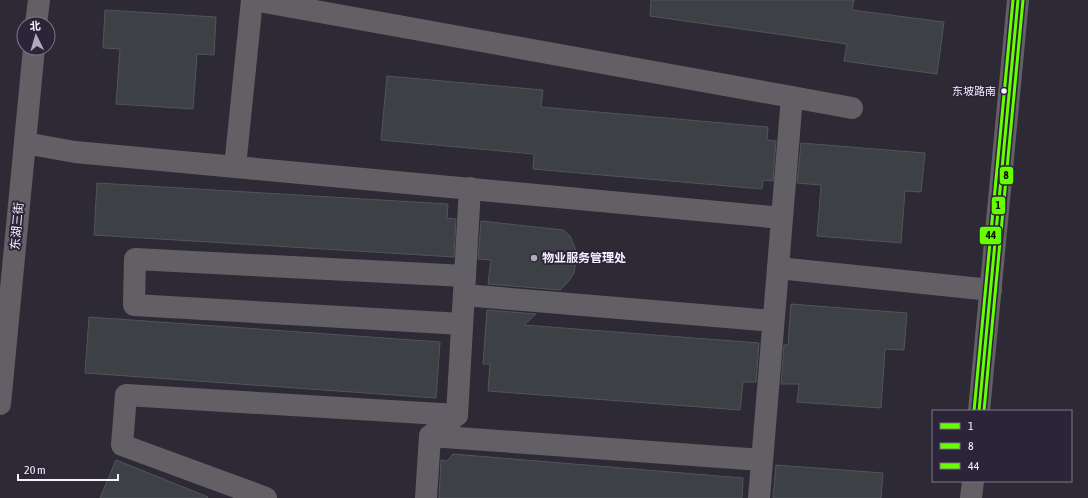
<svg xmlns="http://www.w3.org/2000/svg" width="1088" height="498" font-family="'Asap Condensed','Noto Sans SC',sans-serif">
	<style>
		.building { fill: #3d4145; stroke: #515559 }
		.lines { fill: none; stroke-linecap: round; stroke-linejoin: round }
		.minor { stroke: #626065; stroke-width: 22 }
		.bus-1-casing { stroke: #2c2539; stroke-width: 6 }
		.bus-2-casing { stroke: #2c2539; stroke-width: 6 }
		.bus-3-casing { stroke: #2c2539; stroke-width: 6 }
		.bus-1 { stroke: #6f0; stroke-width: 3 }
		.bus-2 { stroke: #6f0; stroke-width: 3 }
		.bus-3 { stroke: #6f0; stroke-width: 3 }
		.bus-dot { fill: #f5f1ff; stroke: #2c2539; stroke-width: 1.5 }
		.poi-dot { fill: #afabb8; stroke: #2c2539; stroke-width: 1.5 }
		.labels { text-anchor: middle; stroke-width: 4; stroke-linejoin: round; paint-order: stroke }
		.bus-label { font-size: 11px; fill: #f5f1ff; stroke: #2c2539; text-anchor: end }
		.street-label { font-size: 12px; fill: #f5f1ff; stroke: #2c2539 }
		.poi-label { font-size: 12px; font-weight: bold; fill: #f5f1ff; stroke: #2c2539; text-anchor: start }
		.line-badge { stroke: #2c2539; stroke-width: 1.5 }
		.pale-badge-label { font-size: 11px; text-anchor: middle; font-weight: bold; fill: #111 }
	</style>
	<rect width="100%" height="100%" fill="#2d2a35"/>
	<g class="building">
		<path d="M651,0h203l-2,10 92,12 -7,52 -93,-13 3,-17 -197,-28z"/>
		<path d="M105,10l111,7 -2,38 -17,-1 -4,55 -77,-5 4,-55 -17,-1z"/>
		<path d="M387,76l156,14 -2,17 227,20 -1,13 9,1 -3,40 -10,-1 -1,9 -229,-20 1,-15 -153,-14z"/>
		<path d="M801,143l124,10 -4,39 -16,-1 -4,52 -84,-7 4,-51 -24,-2z"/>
		<path d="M97,183l351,21 -1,14 9,1 -2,38 -360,-22z"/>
		<path d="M481,221l82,9 7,6 7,17 -3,20 -6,9 -8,8 -72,-6 3,-24 -13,-1z"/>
		<path d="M791,304l116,9 -3,37 -19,-1 -4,59 -84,-6 2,-18h-18l3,-39h4z"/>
		<path d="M487,310l49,4 -12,11 235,18 -3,39h-13l-3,28 -252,-19 2,-27h-7z"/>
		<path d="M89,317l351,25 -4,56 -351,-25z"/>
		<path d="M453,454l290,24 -1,20h-303l2,-38 6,1z"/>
		<path d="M116,460l92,37 -1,1h-107z"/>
		<path d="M776,465l107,8 -2,25h-108z"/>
	</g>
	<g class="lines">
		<g class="minor">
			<path d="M254,0l538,97 -10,121"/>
			<path d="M36,24l3,-24"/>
			<path d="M792,97l60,11"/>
			<path d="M25,143l50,9 707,66 -4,50 213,22"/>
			<path d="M235,167l17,-167"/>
			<path d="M464,295l309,26"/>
			<path d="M462,324l-328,-19 1,-46 330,17"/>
			<path d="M0,404l34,-356"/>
			<path d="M979,411l39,-411"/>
			<path d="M430,436l332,24"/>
			<path d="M266,498l-144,-53 4,-50 331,20"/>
			<path d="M426,498l4,-62 27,-21 13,-227"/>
			<path d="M759,498l19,-230"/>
			<path d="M971,498l2,-17"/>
		</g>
		<defs>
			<path id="bus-1" d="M979,411l39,-411"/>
			<path id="bus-2" d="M984,411l39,-411"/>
			<path id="bus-3" d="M974,411l39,-411"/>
		</defs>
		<use href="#bus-1" class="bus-1-casing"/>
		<use href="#bus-2" class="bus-2-casing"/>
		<use href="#bus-3" class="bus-3-casing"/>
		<use href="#bus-1" class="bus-1"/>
		<use href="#bus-2" class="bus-2"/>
		<use href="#bus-3" class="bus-3"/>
	</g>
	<circle class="bus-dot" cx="1004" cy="91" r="3.5"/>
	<circle class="poi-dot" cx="534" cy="258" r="4"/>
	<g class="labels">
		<g class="bus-label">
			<text x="996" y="95">东坡路南</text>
		</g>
		<g class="street-label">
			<text transform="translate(17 226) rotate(-85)" y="4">东湖三街</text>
		</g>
		<g class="poi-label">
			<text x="542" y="262">物业服务管理处</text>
		</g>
	</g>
	<g class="line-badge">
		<rect x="999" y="166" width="15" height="19" rx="4" fill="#6f0"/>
		<rect x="991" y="196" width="15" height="19" rx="4" fill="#6f0"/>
		<rect x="979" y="226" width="23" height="19" rx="4" fill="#6f0"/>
	</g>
	<g class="pale-badge-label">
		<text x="1006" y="179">8</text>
		<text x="998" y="209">1</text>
		<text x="991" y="239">44</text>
	</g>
	<rect x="932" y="410" width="140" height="72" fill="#2c2539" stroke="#7c7788"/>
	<rect x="940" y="423" width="20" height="6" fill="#66ff00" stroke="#7c7788"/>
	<text x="968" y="430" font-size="12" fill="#f5f1ff">1</text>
	<rect x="940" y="443" width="20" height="6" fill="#66ff00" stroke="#7c7788"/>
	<text x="968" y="450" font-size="12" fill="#f5f1ff">8</text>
	<rect x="940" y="463" width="20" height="6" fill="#66ff00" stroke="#7c7788"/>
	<text x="968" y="470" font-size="12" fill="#f5f1ff">44</text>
	<g transform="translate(36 36) rotate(355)"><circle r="19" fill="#2c2539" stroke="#7c7788"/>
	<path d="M0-3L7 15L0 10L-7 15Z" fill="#afabb8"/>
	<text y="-6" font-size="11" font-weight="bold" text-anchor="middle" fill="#f5f1ff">北</text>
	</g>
	<path d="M18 474v6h100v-6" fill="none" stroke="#f5f1ff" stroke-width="2"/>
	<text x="24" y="474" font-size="12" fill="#f5f1ff" stroke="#2c2539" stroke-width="3" paint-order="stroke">20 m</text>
</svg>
